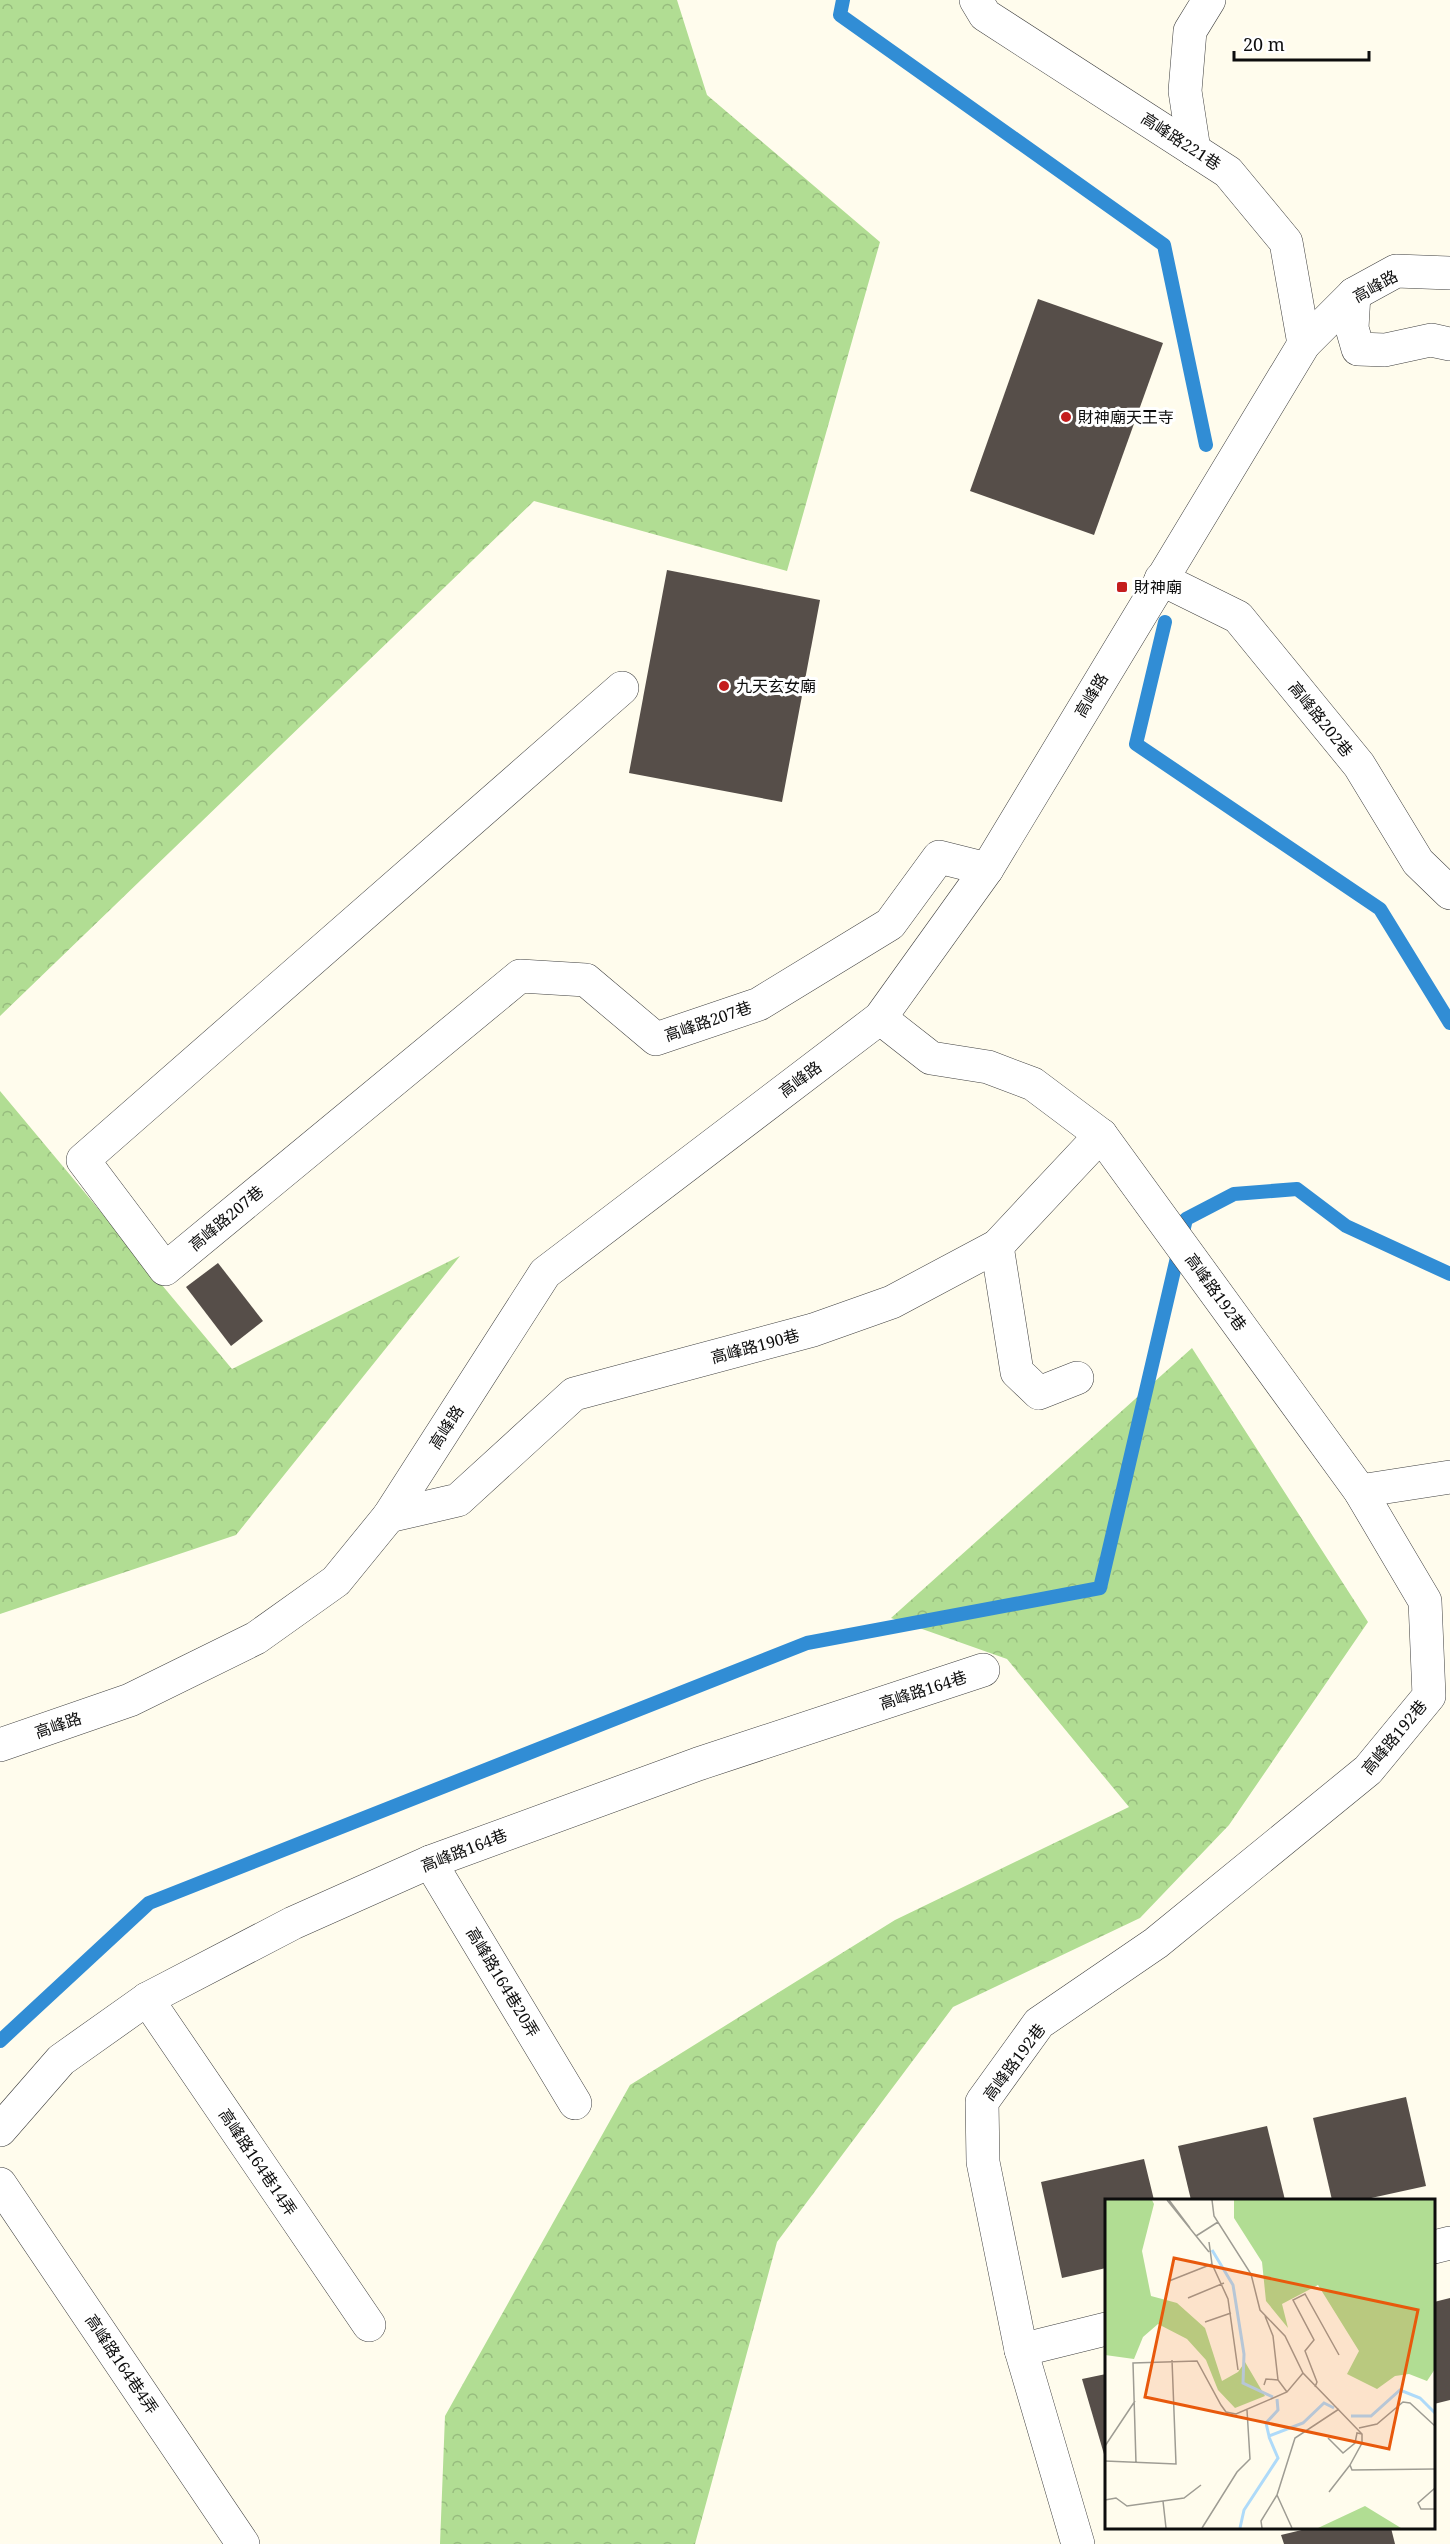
<svg xmlns="http://www.w3.org/2000/svg" width="1450" height="2544" font-family="'Noto Serif','Noto Sans TC',serif">
	<style>
		.forest { fill: url(#forest-crowns) }
		.lines { fill: none; stroke-linecap: round; stroke-linejoin: round }
		.stream { stroke: #318dd5; stroke-width: 14 }
		.building { fill: #564e49 }
		.minor-casing { stroke: #404040; stroke-width: 34 }
		.minor { stroke: #fff; stroke-width: 33 }
		.poi-dot { fill: #c41d1e; stroke: #fff; stroke-width: 2 }
		.labels { text-anchor: middle; stroke-width: 6; stroke-linejoin: round; paint-order: stroke }
		.street-label { font-size: 16px; fill: #0d0d0d; stroke: #fff }
		.poi-label { font-size: 16px; fill: #0d0d0d; stroke: #fff; text-anchor: start }
		.inset-river { fill: none; stroke: #aedaf9; stroke-width: 3 }
		.inset-road { fill: none; stroke: #9e9c93; stroke-width: 1.5 }
		.view { fill: #e8590c; fill-opacity: 0.15; stroke: #e8590c; stroke-width: 3 }
		.inset-edge { fill: none; stroke: #0d0d0d; stroke-width: 3 }
	</style>
	<defs>
		<pattern id="forest-crowns" width="20" height="18" patternUnits="userSpaceOnUse" patternTransform="scale(1.5)"><rect width="20" height="18" fill="#b1dd93"/><path d="M2 6a3 3 0 1 1 6 0M12 15a3 3 0 1 1 6 0" fill="none" stroke="#97bc7e"/></pattern>
	</defs>
	<rect width="100%" height="100%" fill="#fffced"/>
	<g class="forest">
		<path d="M0,0h677l30,95 173,147 -93,329 -253,-70 -534,515z"/>
		<path d="M0,1091l232,278 228,-113 -224,279 -236,79z"/>
		<path d="M1192,1348l176,274 -139,203 -89,93 -187,89 -176,235 -82,302h-255l5,-128 185,-331 265,-165 234,-113 -122,-148 -116,-41z"/>
	</g>
	<g class="lines">
		<g class="stream">
			<path d="M843,0l-3,15 324,230 42,200"/>
			<path d="M1165,622l-29,122 244,165 70,114"/>
			<path d="M0,2041l149,-138 658,-260 293,-55 86,-369 48,-25 63,-5 49,37 104,48"/>
		</g>
	</g>
	<g class="building">
		<path d="M1038,299l125,44 -69,192 -124,-44z"/>
		<path d="M667,570l153,30 -38,202 -153,-29z"/>
		<path d="M218,1263l45,58 -32,25 -45,-59z"/>
		<path d="M1406,2097l20,89 -64,14h-30l-19,-82z"/>
		<path d="M1267,2126l18,74h-94l-13,-54z"/>
		<path d="M1144,2159l10,41h-48v68l-44,10 -21,-96z"/>
		<path d="M1450,2298v102l-16,4v-102z"/>
		<path d="M1106,2374v87l-24,-82z"/>
		<path d="M1310,2528h81l4,16h-111l-3,-9z"/>
	</g>
	<g class="lines">
		<defs>
			<g id="minor">
				<path d="M976,0l9,15 243,157 58,70 18,102"/>
				<path d="M1194,150l-9,-59 5,-60 19,-31"/>
				<path d="M1354,294l-2,34 6,21 27,1 46,-10 19,4"/>
				<path d="M1161,579l77,38 121,148 59,97 32,31"/>
				<path d="M622,688l-539,472 82,109 355,-293 66,4 70,59 103,-35 131,-80 49,-67 48,12"/>
				<path d="M880,1018l51,40 57,9 45,17 68,51 259,356 65,110 4,95 -61,74 -212,173 -117,80 -57,79 1,60 38,188 57,194"/>
				<path d="M997,1246l20,126 22,21 38,-15"/>
				<path d="M1360,1491l90,-14"/>
				<path d="M389,1516l69,-16 116,-106 239,-64 79,-28 105,-56 104,-111"/>
				<path d="M0,1745l130,-45 126,-62 80,-57 53,-65 156,-243 335,-255 107,-149 317,-525 50,-50 42,-23 54,2"/>
				<path d="M430,1862l145,241"/>
				<path d="M147,1999l222,326"/>
				<path d="M0,2130l61,-70 86,-61 146,-76 137,-61 268,-98 285,-94"/>
				<path d="M0,2184l243,360"/>
				<path d="M1434,2247l16,-4"/>
				<path d="M1021,2350l85,-21"/>
			</g>
		</defs>
		<use href="#minor" class="minor-casing"/>
		<use href="#minor" class="minor"/>
	</g>
	<g class="poi-dot">
		<circle cx="1066" cy="417" r="6"/>
		<rect x="1116" y="581" width="12" height="12" rx="3"/>
		<circle cx="724" cy="686" r="6"/>
	</g>
	<g class="labels">
		<g class="street-label">
			<text transform="translate(1181 141) rotate(33)" y="6">高峰路221巷</text>
			<text transform="translate(1375 286) rotate(-29)" y="6">高峰路</text>
			<text transform="translate(1091 695) rotate(-59)" y="6">高峰路</text>
			<text transform="translate(1321 719) rotate(51)" y="6">高峰路202巷</text>
			<text transform="translate(708 1021) rotate(-19)" y="6">高峰路207巷</text>
			<text transform="translate(800 1079) rotate(-37)" y="6">高峰路</text>
			<text transform="translate(226 1218) rotate(-40)" y="6">高峰路207巷</text>
			<text transform="translate(1216 1292) rotate(54)" y="6">高峰路192巷</text>
			<text transform="translate(755 1346) rotate(-15)" y="6">高峰路190巷</text>
			<text transform="translate(446 1427) rotate(-57)" y="6">高峰路</text>
			<text transform="translate(923 1690) rotate(-18)" y="6">高峰路164巷</text>
			<text transform="translate(58 1725) rotate(-19)" y="6">高峰路</text>
			<text transform="translate(1394 1737) rotate(-50)" y="6">高峰路192巷</text>
			<text transform="translate(464 1850) rotate(-21)" y="6">高峰路164巷</text>
			<text transform="translate(503 1982) rotate(59)" y="6">高峰路164巷20弄</text>
			<text transform="translate(1014 2062) rotate(-53)" y="6">高峰路192巷</text>
			<text transform="translate(258 2162) rotate(56)" y="6">高峰路164巷14弄</text>
			<text transform="translate(122 2364) rotate(56)" y="6">高峰路164巷4弄</text>
		</g>
		<g class="poi-label">
			<text x="1078" y="423">財神廟天王寺</text>
			<text x="1134" y="593">財神廟</text>
			<text x="736" y="692">九天玄女廟</text>
		</g>
	</g>
	<g transform="translate(1105 2199)">
		<rect width="330" height="330" fill="#fffced"/>
		<path d="M0,1h47l2,4 -12,47 9,45 26,7 28,25 17,53 16,-9 7,-10 20,34 -30,12 -17,-18 -12,-30 -19,-21 -29,-15 -15,13 -9,22 -29,-4zM129,1h201v169l-8,12 -18,-7 -14,2 -18,13 -30,-15 12,-23 -41,-66 -36,19 6,24 -22,-27 -4,-39 -28,-44zM260,307l36,22h-83z" fill="#b1dd93"/>
		<path class="inset-river" d="M107,51l21,35 11,69 -1,29 30,14M172,200l1,11 -12,13 3,13 34,-13 21,-20 10,5M246,217h20l29,-26 20,8 15,15M135,329l4,-18 34,-52 -9,-21"/>
		<path class="inset-road" d="M62,1l42,52M64,1l21,28M107,1l2,16 37,58 9,36 25,26 18,37 59,61v9l-12,22 2,5 83,-1M91,37l22,-14M104,43l3,22 16,35 10,71M64,82l43,-17M83,99l36,-15M160,117l8,20 5,44 9,12M100,123l26,-9M159,186l2,-6 12,1M210,188l2,-5 -12,-31 9,-11 -21,-40 12,-6 34,61M254,229l18,-4 26,-22 7,1 25,23M223,239l15,15 12,-10 2,-10 5,1M0,247l30,-45M0,262l71,3 -4,-104M31,264l-3,-100 64,-2 24,44 5,7 10,2 51,-22 16,-19M330,289l-17,15 3,6h14M224,293l21,-27M0,301l11,-2 11,8 36,-5 21,-3 17,-13M58,302l3,27M97,329l35,-56 13,-13 -3,-49M157,329l-1,-7 16,-26M187,329l-15,-33 18,-57 44,-29"/>
		<path class="view" d="M69,59l244,52 -29,139 -244,-52z"/>
		<rect width="330" height="330" class="inset-edge"/>
	</g>
	<path d="M1234 51v9h135v-9" fill="none" stroke="#0d0d0d" stroke-width="3"/>
	<text x="1243" y="51" font-size="18" fill="#0d0d0d" stroke="#ffffff" stroke-width="4.5" paint-order="stroke">20 m</text>
</svg>
